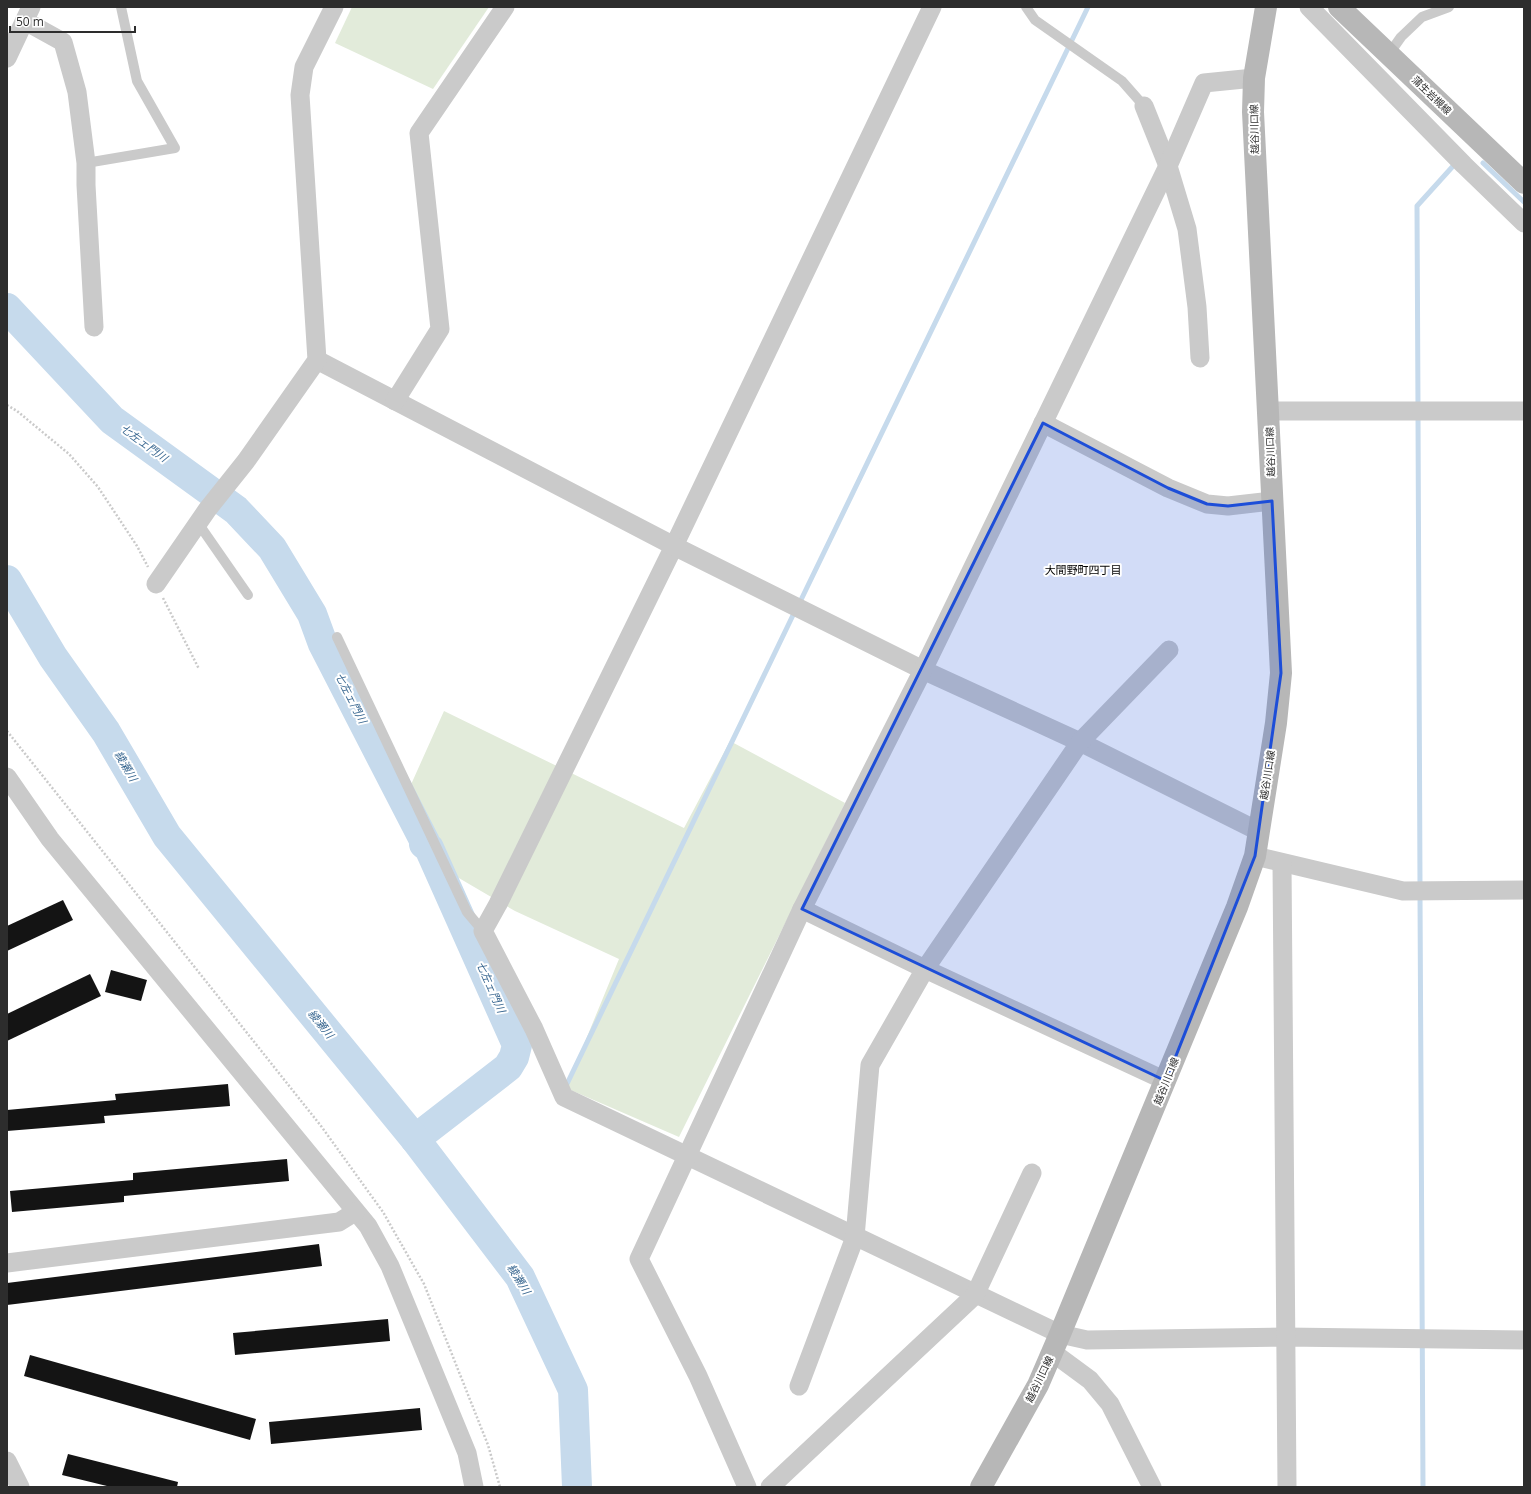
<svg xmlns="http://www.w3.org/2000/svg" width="1531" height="1494" font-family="'Open Sans','Noto Sans JP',sans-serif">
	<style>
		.green { fill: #e2ebda }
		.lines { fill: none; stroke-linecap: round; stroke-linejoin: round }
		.stream { stroke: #c6daec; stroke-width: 5 }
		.river { stroke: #c6daec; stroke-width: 30 }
		.building { fill: #141414 }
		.path { stroke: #cacaca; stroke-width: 2.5; stroke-dasharray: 2 2; stroke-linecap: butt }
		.service { stroke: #cacaca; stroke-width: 10 }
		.minor { stroke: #cacaca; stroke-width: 19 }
		.secondary { stroke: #b7b7b7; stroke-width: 22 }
		.marked { fill: #1d4ed8; fill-opacity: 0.2; stroke: #1d4ed8; stroke-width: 3; stroke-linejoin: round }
		.labels { text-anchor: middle; stroke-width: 4; stroke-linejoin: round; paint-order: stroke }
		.street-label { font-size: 10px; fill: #2d2d2d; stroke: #fff }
		.water-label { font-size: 11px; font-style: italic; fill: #3a6891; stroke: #fff }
		.neighbourhood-label { font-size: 11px; fill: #000; stroke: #fff }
	</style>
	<rect width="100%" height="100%" fill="#fff"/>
	<g class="green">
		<path d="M352,7h137l-56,82 -98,-46z"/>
		<path d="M444,711l240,117 46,-87 115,62 -166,334 -113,-49 53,-129 -104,-48 -63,-37 -43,-85z"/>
	</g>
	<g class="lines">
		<g class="stream">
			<path d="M1483,163l41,39"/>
			<path d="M1418,407l-1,-201 37,-41"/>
			<path d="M1418,415l2,472"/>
			<path d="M799,604l289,-597"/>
			<path d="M1420,895l3,592"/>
			<path d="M565,1088l230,-477"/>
		</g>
		<g class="river">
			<path d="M7,308l105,112 124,90 36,38 40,66 11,30 102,198 -1,2 5,4 88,197 -3,12 -6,10 -93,72"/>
			<path d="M7,580l46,77 53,75 61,104 248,303 105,138 53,113 4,97"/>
		</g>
	</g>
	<g class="building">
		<path d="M63,900l10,20 -66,31v-25z"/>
		<path d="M111,970l36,10 -6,21 -36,-9z"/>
		<path d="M90,974l11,22 -94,45v-27z"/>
		<path d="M228,1084l2,22 -126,10 1,7 -98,8v-21l109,-10 -1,-6z"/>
		<path d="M287,1159l2,22 -165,15v6l-112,10 -2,-21 123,-11v-7z"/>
		<path d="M319,1244l3,22 -315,39v-22z"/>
		<path d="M388,1319l2,22 -155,14 -2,-22z"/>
		<path d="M30,1355l226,64 -6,21 -226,-64z"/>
		<path d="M420,1408l2,22 -151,14 -2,-22z"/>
		<path d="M68,1454l110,28 -1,5h-66l-49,-12z"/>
	</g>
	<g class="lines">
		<g class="path">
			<path d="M7,405l10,6 52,43 29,33 39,59 11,21"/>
			<path d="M163,598l36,71"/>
			<path d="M7,731l314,395 62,86 41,72 64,161 12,42"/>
		</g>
		<g class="service">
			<path d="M1026,7l9,13 87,61 22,25"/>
			<path d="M1389,54l12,-17 21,-20 27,-10"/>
			<path d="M86,163l89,-15 -38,-67 -16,-74"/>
			<path d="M198,523l50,72"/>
			<path d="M337,637l130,275 16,19"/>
		</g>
		<g class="minor">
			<path d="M932,7l-258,539 -176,358 -15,27 51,98 30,68 496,237 27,6 198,-3 239,3"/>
			<path d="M1309,7l155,158 60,58"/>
			<path d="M25,21l38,21 14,50 9,71v22l8,142"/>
			<path d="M7,58l24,-51"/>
			<path d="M1144,106l24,60 19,63 10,78 3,51"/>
			<path d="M317,360l357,186 249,124 157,72 178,89"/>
			<path d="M395,401l45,-72 -21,-196 86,-126"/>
			<path d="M1269,411h255"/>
			<path d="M1043,423l125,65 39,16 21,2 44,-5"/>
			<path d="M156,584l51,-74 39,-49 71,-101 -17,-265 4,-28 30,-60"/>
			<path d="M7,777l43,62 318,387 22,40 77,187 7,34"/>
			<path d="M1255,856l148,35 121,-1"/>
			<path d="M1282,863l5,624"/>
			<path d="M802,909l123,60 241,112"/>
			<path d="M7,1263l332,-41 16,-10"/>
			<path d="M1052,1352l38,28 20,24 42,83"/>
			<path d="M799,1386l56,-149 15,-172 55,-96 155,-227 89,-92"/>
			<path d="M7,1461l13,26"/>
			<path d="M747,1487l-49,-111 -59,-117 163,-350 121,-239 245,-504 36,-83 50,-5"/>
			<path d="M770,1487l205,-192 57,-122"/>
		</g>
		<g class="secondary">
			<path d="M1339,7l185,176"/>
			<path d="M981,1487l57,-102 22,-51 177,-427 18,-51 21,-133 5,-50 -28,-561 1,-34 12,-71"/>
		</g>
	</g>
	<path class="marked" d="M1043,423l125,65 39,16 21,2 44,-5 9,172 -26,183 -89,225 -364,-172z"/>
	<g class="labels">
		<g class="street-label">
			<text transform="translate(1432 95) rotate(44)" y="4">蒲生岩槻線</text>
			<text transform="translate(1254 129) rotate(-91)" y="4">越谷川口線</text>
			<text transform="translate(1270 452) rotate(-92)" y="4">越谷川口線</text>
			<text transform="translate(1267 775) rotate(-81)" y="4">越谷川口線</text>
			<text transform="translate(1166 1081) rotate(-68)" y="4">越谷川口線</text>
			<text transform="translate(1039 1379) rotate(-64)" y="4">越谷川口線</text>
		</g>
		<g class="water-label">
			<text transform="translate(144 443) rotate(36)" y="4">七左ェ門川</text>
			<text transform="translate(351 698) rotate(63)" y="4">七左ェ門川</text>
			<text transform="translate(126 766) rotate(60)" y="4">綾瀬川</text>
			<text transform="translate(491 987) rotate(66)" y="4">七左ェ門川</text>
			<text transform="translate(321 1024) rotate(51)" y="4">綾瀬川</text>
			<text transform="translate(519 1279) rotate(59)" y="4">綾瀬川</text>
		</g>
		<g class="neighbourhood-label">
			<text x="1083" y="574">大間野町四丁目</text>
		</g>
	</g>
	<rect width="1531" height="1494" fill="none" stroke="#2d2d2d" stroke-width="16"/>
	<path d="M10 26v6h125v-6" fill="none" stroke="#2d2d2d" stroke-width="2"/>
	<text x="16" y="26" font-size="12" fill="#2d2d2d" stroke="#ffffff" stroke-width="3" paint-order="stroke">50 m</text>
</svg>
